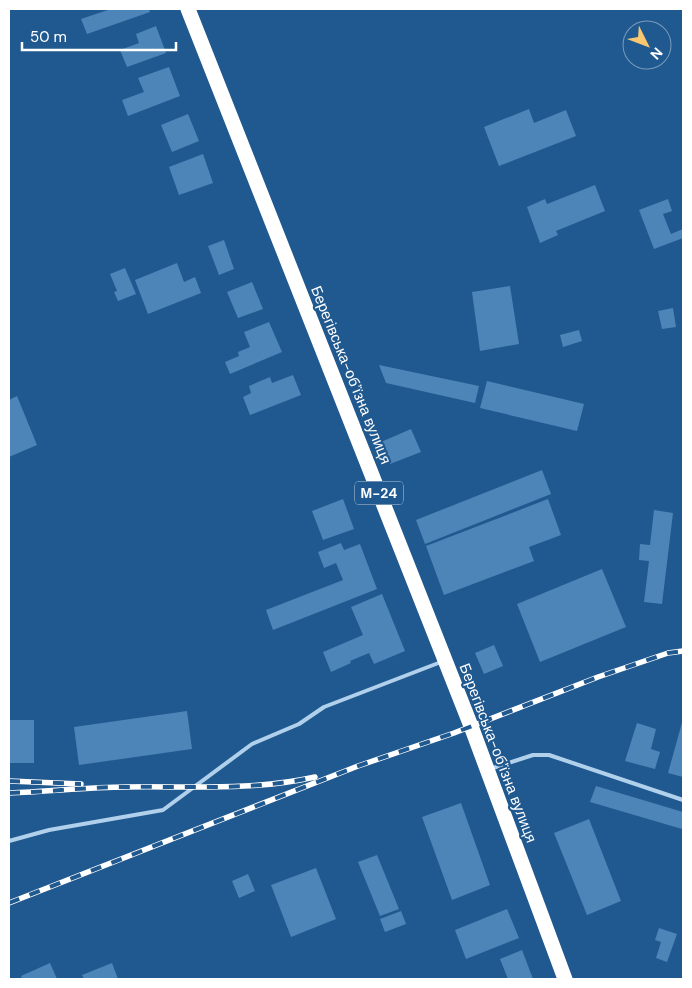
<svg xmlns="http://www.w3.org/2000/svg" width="692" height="988" font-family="'DM Sans',sans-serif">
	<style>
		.building { fill: #4d85b8 }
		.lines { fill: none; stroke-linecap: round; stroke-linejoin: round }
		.lane { stroke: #b0d0ec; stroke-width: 4 }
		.highway { stroke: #fff; stroke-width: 15 }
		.rail-casing { stroke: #fff; stroke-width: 5.5 }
		.rail { stroke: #20598f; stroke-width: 4; stroke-dasharray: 11; stroke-linecap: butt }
		.labels { text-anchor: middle; stroke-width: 4.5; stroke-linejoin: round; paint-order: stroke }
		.shield { fill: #20598f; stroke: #bccddd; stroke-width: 1 }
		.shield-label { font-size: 14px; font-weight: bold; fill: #fff }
		.street-label { font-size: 15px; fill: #fff; stroke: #20598f }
	</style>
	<rect width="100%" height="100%" fill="#20598f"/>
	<g class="building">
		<path d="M111,9h38l1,3 -63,22 -6,-15z"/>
		<path d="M156,26l10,27 -39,14 -7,-17 19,-7 -3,-9z"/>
		<path d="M169,67l11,29 -52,20 -6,-16 22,-8 -6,-14z"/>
		<path d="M529,109l5,14 32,-13 10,26 -77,30 -15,-39z"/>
		<path d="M188,114l11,27 -27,11 -11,-27z"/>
		<path d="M203,154l10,29 -34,12 -10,-28z"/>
		<path d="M595,185l10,26 -49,20 2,4 -18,8 -13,-36 18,-8 2,5z"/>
		<path d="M668,199l4,12 -9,3 8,20 12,-5v9l-29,11 -15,-39z"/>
		<path d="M224,240l10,29 -15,6 -11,-29z"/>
		<path d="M177,263l7,19 11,-5 6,16 -53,21 -13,-34z"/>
		<path d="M125,268l11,26 -18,7 -4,-9 3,-1 -7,-17z"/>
		<path d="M252,282l11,27 -25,9 -11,-26z"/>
		<path d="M510,286l9,58 -39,7 -8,-59z"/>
		<path d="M673,308l3,19 -14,2 -4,-18z"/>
		<path d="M269,322l13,30 -52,22 -5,-12 14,-6 -1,-4 12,-5 -6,-15z"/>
		<path d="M579,330l3,11 -19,6 -3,-12z"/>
		<path d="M379,365l100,21 -4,17 -89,-20z"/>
		<path d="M293,375l8,20 -51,20 -7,-18 8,-4 -2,-7 21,-9 2,6z"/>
		<path d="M487,381l97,23 -7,27 -97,-23z"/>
		<path d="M17,396l20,49 -28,12v-57z"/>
		<path d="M411,429l10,23 -31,12 -9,-22z"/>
		<path d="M542,470l9,24 -126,50 -9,-24z"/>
		<path d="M343,499l11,30 -31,11 -11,-29z"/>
		<path d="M548,499l13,36 -32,12 5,14 -90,34 -18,-49z"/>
		<path d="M654,510l19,3 -11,91 -18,-2 5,-41 -10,-1 1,-16 10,1z"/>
		<path d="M341,543l3,7 16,-6 17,45 -104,41 -7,-20 77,-30 -7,-17 -12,5 -6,-16z"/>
		<path d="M602,569l24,58 -86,35 -23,-58z"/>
		<path d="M382,594l23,57 -31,13 -5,-11 -19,8 1,2 -20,9 -8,-20 40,-17 -12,-28z"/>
		<path d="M494,645l9,21 -19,8 -9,-21z"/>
		<path d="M187,711l5,38 -113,16 -5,-38z"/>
		<path d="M683,719v58l-15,-4z"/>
		<rect x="9" y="720" width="25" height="43"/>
		<path d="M637,723l19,6 -5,20 9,3 -5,17 -30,-8z"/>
		<path d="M596,786l87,26 -1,17 -92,-27z"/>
		<path d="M461,803l29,82 -38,15 -30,-83z"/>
		<path d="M589,819l32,82 -34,14 -33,-82z"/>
		<path d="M377,855l22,54 -19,7 -22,-54z"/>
		<path d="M316,868l20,51 -45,18 -20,-52z"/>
		<path d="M248,874l7,17 -16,7 -7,-17z"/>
		<path d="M507,909l12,29 -53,21 -11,-29z"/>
		<path d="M401,911l5,13 -21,8 -5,-13z"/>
		<path d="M659,928l18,6 -10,28 -11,-4 5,-16 -6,-2z"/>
		<path d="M522,950l11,29h-25l-8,-20z"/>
		<path d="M50,963l7,16h-35l-1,-3z"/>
		<path d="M112,963l6,16h-34l-2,-4z"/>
	</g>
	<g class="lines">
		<g class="lane">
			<path d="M490,769l43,-14h16l134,45"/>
			<path d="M9,841l40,-11 114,-20 89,-66 47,-20 25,-17 117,-45"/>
		</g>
		<path class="highway" d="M188,9l283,717 94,253"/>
		<defs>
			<g id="rail">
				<path d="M9,781l72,3"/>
				<path d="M9,793c39,-1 78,-6 117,-6 63,-1 127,4 189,-10"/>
				<path d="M9,903l349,-137 96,-33 144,-56 70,-24 15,-2"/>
			</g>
		</defs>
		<use href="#rail" class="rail-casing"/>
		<use href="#rail" class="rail"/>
	</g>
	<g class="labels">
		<rect class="shield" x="355" y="481.5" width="48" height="23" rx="4"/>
		<g class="shield-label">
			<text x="379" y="498">М-24</text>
		</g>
		<g class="street-label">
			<text transform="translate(351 375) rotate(68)" y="5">Берегівська-обʼїзна вулиця</text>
			<text transform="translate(498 753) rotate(69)" y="5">Берегівська-обʼїзна вулиця</text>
		</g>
	</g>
	<rect width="692" height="988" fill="none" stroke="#ffffff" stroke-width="20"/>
	<g transform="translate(647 45) rotate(132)"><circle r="24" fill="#20598f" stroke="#799bbc"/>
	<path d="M0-4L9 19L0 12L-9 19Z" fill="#f9c770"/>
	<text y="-8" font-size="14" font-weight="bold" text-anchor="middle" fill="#ffffff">N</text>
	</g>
	<path d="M22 42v8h154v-8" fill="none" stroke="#ffffff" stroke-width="2.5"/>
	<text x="30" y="42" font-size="15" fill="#ffffff" stroke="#20598f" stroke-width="4" paint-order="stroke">50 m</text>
</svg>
